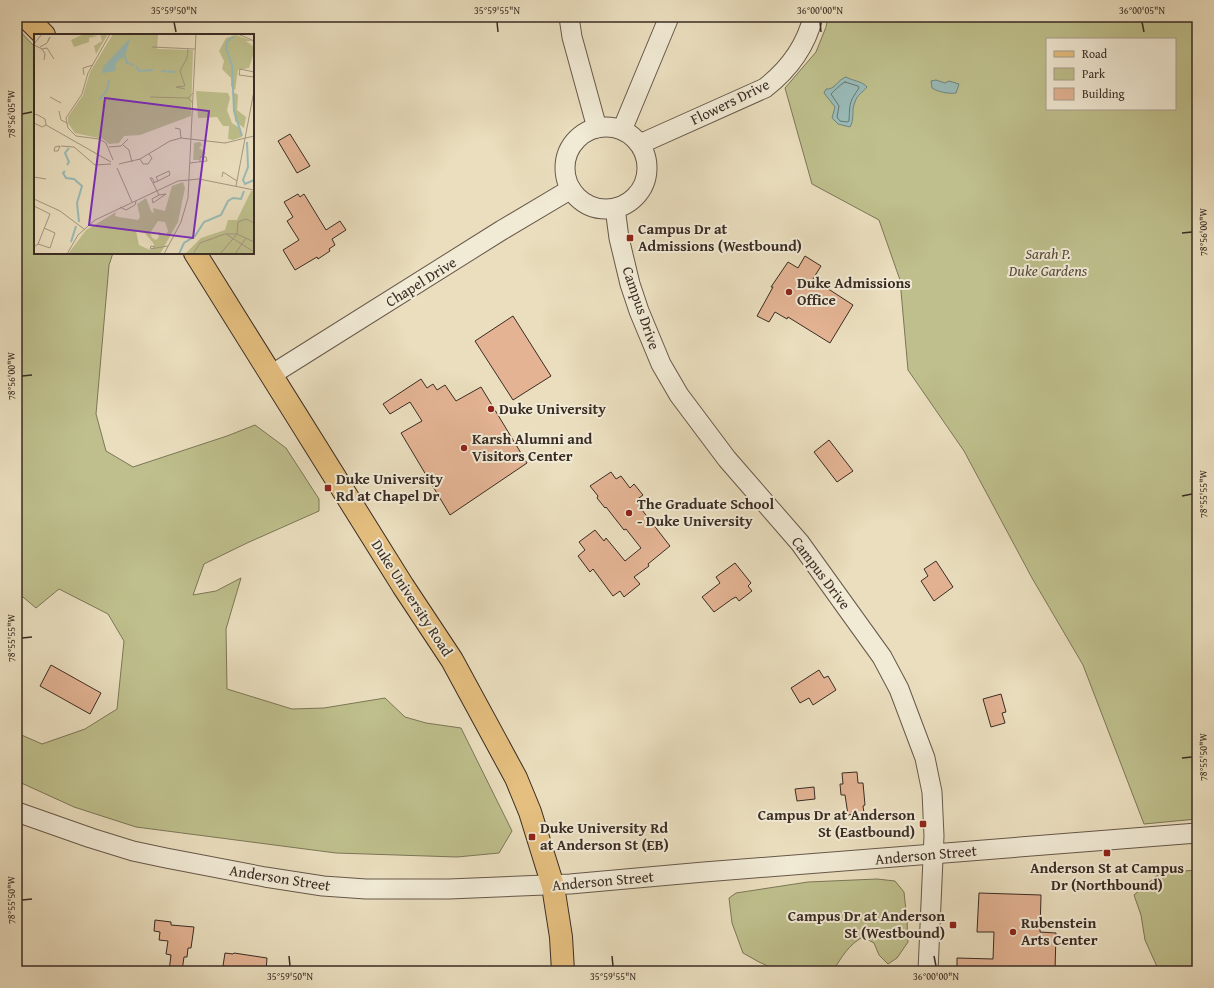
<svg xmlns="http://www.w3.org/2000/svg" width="1214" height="988" font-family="'Gentium Book Plus',serif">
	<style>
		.green { fill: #bebf8c; stroke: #7c7658; fill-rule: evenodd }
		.water { fill: #99bbb8; stroke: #73827d }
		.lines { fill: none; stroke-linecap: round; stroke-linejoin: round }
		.shore { stroke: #6a746e; stroke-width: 1 }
		.building { fill: #e3b393; stroke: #3a2c24 }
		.minor-casing { stroke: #66584a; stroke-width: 21 }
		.major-casing { stroke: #3a2c24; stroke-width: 24 }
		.minor { stroke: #f1ead5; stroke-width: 19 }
		.major { stroke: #e5bf7f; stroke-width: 22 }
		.ticks { fill: none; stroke: #3a2c24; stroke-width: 1.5 }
		.poi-dot { fill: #8f2418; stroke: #f1ead5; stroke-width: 1.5 }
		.labels { text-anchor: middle; stroke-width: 4; stroke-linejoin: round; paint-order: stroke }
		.street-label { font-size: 15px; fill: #3a2c24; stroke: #f1ead5 }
		.poi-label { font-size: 15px; font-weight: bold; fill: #3a2c24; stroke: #f1ead5; text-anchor: start }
		.park-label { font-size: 15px; font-style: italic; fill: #544939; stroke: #f1ead5 }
		.inset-river { fill: none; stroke: #99bbb8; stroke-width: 2 }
		.inset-road { fill: none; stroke: #a49780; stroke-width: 1 }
		.view { fill: #7b2cbf; fill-opacity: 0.15; stroke: #7b2cbf; stroke-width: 2 }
		.inset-edge { fill: none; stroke: #3a2c24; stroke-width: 2 }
		.neatline { fill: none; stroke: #3a2c24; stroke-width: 1.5 }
		.ticks-label { font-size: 10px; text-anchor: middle; fill: #3a2c24 }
	</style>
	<rect width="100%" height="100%" fill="#eadebe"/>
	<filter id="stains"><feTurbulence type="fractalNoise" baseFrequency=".005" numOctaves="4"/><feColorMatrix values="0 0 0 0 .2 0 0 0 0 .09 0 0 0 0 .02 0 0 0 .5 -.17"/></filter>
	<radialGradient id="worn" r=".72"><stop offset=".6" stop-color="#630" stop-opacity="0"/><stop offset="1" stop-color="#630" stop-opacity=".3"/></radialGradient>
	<g class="green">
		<path d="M828,17h369v802l-53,5 -61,-159 -51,-87 -68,-127 -56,-81 -8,-90 -21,-60 -67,-36 -27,-96 31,-36 10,-25zM1047,39h128v70h-128z"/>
		<path d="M17,28l18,19v206h78l-4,12 -13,149 10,37 27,16 94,-31 28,-11 31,23 33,51v12l-72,32 -43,21 -11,31 23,-4 25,-13 -15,51 1,60 65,20 32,-1 61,-10 20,19 21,6 35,5 51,103 -13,22 -42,4 -121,-4 -200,-26 -62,-20 -57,-26v-48l25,11 43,-15 32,-20 7,-68 -16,-27 -49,-25 -23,19 -19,-16z"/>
		<path d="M1197,870v101h-38l-14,-31 -4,-25 -7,-20 26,-22z"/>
		<path d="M877,879l18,2 9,11 3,29 1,21 -11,16 -9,6 -9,-9 -5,-12 -11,-6c-14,7 -22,21 -30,34h-54l-20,-9 -16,-9 -11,-30 -3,-25 7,-5 72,-11z"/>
	</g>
	<g class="water">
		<path d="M846,77c7,4 16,4 21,10 -4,5 -10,8 -12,15 -4,8 0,17 -5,25l-12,-3 -6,-6 3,-11 -11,-14 2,-4c9,1 11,-9 20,-12z"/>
		<path d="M936,80l9,3 4,-2 10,3 -3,9c-7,1 -18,-1 -24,-5l-1,-7z"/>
	</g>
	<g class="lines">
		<path class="shore" d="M845,82l13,4 1,2c-10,15 -9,14 -10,33l-2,1 -7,-1 -3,-4 2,-11 -8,-12c2,-2 11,-11 14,-12z"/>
	</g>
	<g class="building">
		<path d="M290,134l20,32 -13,7 -19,-32z"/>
		<path d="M298,194l2,3 4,-3 22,36 14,-9 6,9 -14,9 3,6 -6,4 1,2 -12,8 -1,-2 -22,13 -12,-20 16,-10 -12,-19 6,-4 -9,-15z"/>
		<path d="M805,256l16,10 -8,13 40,26 -23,38 -42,-26 -1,2 -12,-7 -6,10 -12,-6 16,-29h-2l17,-25 10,6z"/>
		<path d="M513,316l38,60 -38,24 -38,-59z"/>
		<path d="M421,379l6,9 6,-4 4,6 8,-5 11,16 25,-14 46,76 -77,52 -49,-82 21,-12 -12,-19 -20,12 -7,-10z"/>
		<path d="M829,440l24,31 -16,11 -23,-30z"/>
		<path d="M611,472l5,7 5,-3 9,12 4,-4 9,11 -8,6 35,45 -22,18 1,2 -15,11 6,7 -16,13 -4,-6 -7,5 -20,-27 -3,3 -12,-16 7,-6 -6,-8 16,-12 9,11 2,-3 19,23 16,-13 -15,-19 -2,1 -18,-23 -1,1 -8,-10 1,-2 -8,-10z"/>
		<path d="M936,561l17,26 -19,14 -13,-20 7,-5 -4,-7z"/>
		<path d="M735,563l16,20 -3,3 4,5 -13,10 -3,-4 -4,2 -18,13 -12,-15 18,-14 -4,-6z"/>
		<path d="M51,665l50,28 -11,21 -50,-28z"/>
		<path d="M819,670l5,8 4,-2 8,14 -23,15 -4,-7 -9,5 -9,-15z"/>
		<path d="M1001,694l5,18 -4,1 3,10 -14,4 -8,-28z"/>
		<path d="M857,772l1,11h5l2,22 -2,1 1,7 -16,2 -3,-20h-4l-1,-11h3l-1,-11z"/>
		<path d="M814,787l1,12 -18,2 -2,-12z"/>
		<path d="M979,893l62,2 -1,37 16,1 -1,38h-98v-13l36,1 1,-27h-17z"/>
		<path d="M155,920l16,2v3l23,2 -3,21h-3l-1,9h-3l-2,14h-13l2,-16 -5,-1 2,-13 -9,-1 1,-8 -6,-1z"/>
		<path d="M225,953l8,1 1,-1 33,5 -1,13h-35l1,-4 -9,-1z"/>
	</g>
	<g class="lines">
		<defs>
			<g id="minor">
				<path d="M569,17l3,20 25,91"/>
				<circle cx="606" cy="168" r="41"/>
				<path d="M622,130l47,-113"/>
				<path d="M640,144l125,-56c23,-18 41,-42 48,-71"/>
				<path d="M615,208l4,30 11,46 9,27 22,53 18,31 48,64 73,84 82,114 17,32 26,69 7,34 2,44 -6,135"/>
				<path d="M271,375l231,-145 69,-41"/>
				<path d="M17,812l74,26 42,13 33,7 99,19 58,9 43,3h83l121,-5 134,-12 493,-39"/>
			</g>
			<g id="major">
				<path d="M26,17l18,18"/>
				<path d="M195,253l208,333 49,74 64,118 14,34 23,74 8,51 2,34"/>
			</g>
		</defs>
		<use href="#minor" class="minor-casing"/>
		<use href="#major" class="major-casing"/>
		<use href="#minor" class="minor"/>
		<use href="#major" class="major"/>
	</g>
	<path class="ticks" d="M174,22l2,10M497,22l1,10M820,22l1,10M1142,22l2,10M22,114l10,-2M1182,233l10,-1M22,376l10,-1M1182,496l10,-2M22,638l10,-1M1182,758l10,-1M22,900l10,-1M289,956l1,10M612,956l1,10M934,956l2,10"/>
	<g class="poi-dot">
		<rect x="626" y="234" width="8" height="8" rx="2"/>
		<circle cx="789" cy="292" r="4"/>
		<circle cx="491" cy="409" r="4"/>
		<circle cx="464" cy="448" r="4"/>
		<rect x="324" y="484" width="8" height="8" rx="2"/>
		<circle cx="629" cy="513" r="4"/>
		<rect x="919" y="820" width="8" height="8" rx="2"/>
		<rect x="528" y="833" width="8" height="8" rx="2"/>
		<rect x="1103" y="849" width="8" height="8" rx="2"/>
		<rect x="949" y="921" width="8" height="8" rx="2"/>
		<circle cx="1013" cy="932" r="4"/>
	</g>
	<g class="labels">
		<g class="street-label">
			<text transform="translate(730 102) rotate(-26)" y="5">Flowers Drive</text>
			<text transform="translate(421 282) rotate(-32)" y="5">Chapel Drive</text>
			<text transform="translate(641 308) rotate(71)" y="5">Campus Drive</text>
			<text transform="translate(821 573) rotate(53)" y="5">Campus Drive</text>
			<text transform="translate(412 598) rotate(57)" y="5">Duke University Road</text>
			<text transform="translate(926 855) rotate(-5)" y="5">Anderson Street</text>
			<text transform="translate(280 878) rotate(9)" y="5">Anderson Street</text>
			<text transform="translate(603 881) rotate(-5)" y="5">Anderson Street</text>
		</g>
		<g class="poi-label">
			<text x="638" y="234">Campus Dr at<tspan x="638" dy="17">Admissions (Westbound)</tspan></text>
			<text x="797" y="288">Duke Admissions<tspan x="797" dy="17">Office</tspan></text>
			<text x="499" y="414">Duke University</text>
			<text x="472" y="444">Karsh Alumni and<tspan x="472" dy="17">Visitors Center</tspan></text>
			<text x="336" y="484">Duke University<tspan x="336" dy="17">Rd at Chapel Dr</tspan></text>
			<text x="637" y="509">The Graduate School<tspan x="637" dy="17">- Duke University</tspan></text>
			<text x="915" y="820" text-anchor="end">Campus Dr at Anderson<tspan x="915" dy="17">St (Eastbound)</tspan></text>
			<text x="540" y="833">Duke University Rd<tspan x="540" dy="17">at Anderson St (EB)</tspan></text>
			<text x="1107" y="873" text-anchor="middle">Anderson St at Campus<tspan x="1107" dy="17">Dr (Northbound)</tspan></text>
			<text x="945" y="921" text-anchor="end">Campus Dr at Anderson<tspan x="945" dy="17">St (Westbound)</tspan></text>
			<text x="1021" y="928">Rubenstein<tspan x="1021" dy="17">Arts Center</tspan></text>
		</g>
		<g class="park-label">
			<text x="1048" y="259">Sarah P.<tspan x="1048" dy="17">Duke Gardens</tspan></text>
		</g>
	</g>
	<g transform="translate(34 34)">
		<rect width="220" height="220" fill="#eadebe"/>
		<path d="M50,0l14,2 -9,2v4l-15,5 -3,-7zM66,0h8l-12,20 -2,-8 8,-5zM79,0h45l-1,15 36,1 -2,66 -51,19 -16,1 -5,7 -10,1 -6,-5 -28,-6 -7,-10v-6l15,-22 7,-23zM202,1l16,6h-6l8,6v5l-5,16 -11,2 -3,20 -4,-4v-8l-9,-9 2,-8 -5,-10 7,-13zM162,57l32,2 2,5 -3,12 5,13 9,6 1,8 -9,3 -5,-1 1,-13h-6l-6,-9 -19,1zM201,59l3,2 -1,15 9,7 -2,11 -9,-7 -2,-27zM166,108l2,3 -3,3 7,5 -7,7h-6l1,-17zM149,148l2,6 -7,34 -18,32h-92l18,-24 30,-18 -1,4 4,1 19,3 2,-3 -3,-13 9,-6 5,13 3,2 -1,-5 12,3 7,-25zM124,187l7,1 3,9 -2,4 -8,-3 1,5 -3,3 -4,-2 -2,-5zM102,197l9,2 9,11 -1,4 -3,2 -11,-5zM217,157h3v63h-69l16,-16 24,-8 3,-10h9z" fill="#bebf8c" fill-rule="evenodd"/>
		<path d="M96,4l-5,19 -5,2 -5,6 1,6 -14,2 1,-6z" fill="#99bbb8"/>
		<path class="inset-river" d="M200,2l-7,6 -1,6 6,17 2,46 8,25M91,22l2,7 7,2M102,32l3,5 14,-1M127,37l14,1M65,66l8,-10 2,-10M213,108l1,25 -5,13 2,4 9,-4M33,131l2,-3 -4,-9 4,-5M31,137l-2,2 3,5 8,1 8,7 -5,17 2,19M37,208l5,-16M145,220l5,-11 11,-7 9,-14 17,-7 7,-14 5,-3 8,1 3,-8"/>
		<path class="inset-road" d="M76,0l-22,39 -6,21 -16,24 2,10 8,8 23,3 7,4 7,17M204,0l16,7M0,10l8,-10M0,11l8,4 3,5 -1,6M6,13l7,-4 3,-6 -2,4M118,13l43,2M8,15l5,-1 7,11M220,38l-14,-3 -1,6 15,2M50,41l-1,-7 10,-3M151,55l-9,-2 9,-1 -5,-15 7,-13 1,-9M16,63l11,6M116,63l38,1M159,69l-5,-5 5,-5M25,77l2,9 6,3M0,82l2,-2 9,5 1,6 65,37M0,89l8,4 4,-2M141,94l5,1 1,9M89,111l6,5 3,12M26,112l-2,5h-4l1,-4zM27,112l13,1 21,18 16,-1M75,113l12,-1 7,-7M106,125l3,5h5l4,-6 -3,-4M156,129l8,-1 9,-1 -1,-4h-6v5M85,130l21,-5 30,-18 11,-3 44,5 29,-7M83,134l15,34M0,143l12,2M188,143l1,-5 14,9M124,147l-2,-4 13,-6 1,4 -12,6 -5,2 6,12 -7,4 1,4 13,-9 -7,1M119,149l-3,-5h2l3,5M202,152l18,-95M0,165l26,12 24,18M0,172l16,8 -12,30 -4,3M86,173l6,3 9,-5 1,-4M192,200l28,18M4,210l12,4 5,-15 -11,-5M121,213l-4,-1 -1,3 18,-3M33,220l11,-19 17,-15 83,-39 21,-2 55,11M130,220l17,-32 7,-24 8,-164M159,220l7,-11 25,-9h12l17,8M186,220l17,-20 1,-12 8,-3 8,4M201,220l11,-16"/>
		<path class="view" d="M71,64l104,13 -16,127 -104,-13z"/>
		<rect width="220" height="220" class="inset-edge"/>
	</g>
	<rect width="1214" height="988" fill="none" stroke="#eadebe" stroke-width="44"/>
	<rect x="1046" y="38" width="130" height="72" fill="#f1ead5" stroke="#a89e8e"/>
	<rect x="1054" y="51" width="20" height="6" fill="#e5bf7f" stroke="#a89e8e"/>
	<text x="1082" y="58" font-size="12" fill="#3a2c24">Road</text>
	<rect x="1054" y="68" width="20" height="12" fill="#bebf8c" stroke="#a89e8e"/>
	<text x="1082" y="78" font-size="12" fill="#3a2c24">Park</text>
	<rect x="1054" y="88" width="20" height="12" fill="#e3b393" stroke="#a89e8e"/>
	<text x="1082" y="98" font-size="12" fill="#3a2c24">Building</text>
	<rect x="22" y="22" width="1170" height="944" class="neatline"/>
	<g class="ticks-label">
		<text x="174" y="14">35°59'50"N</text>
		<text x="497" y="14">35°59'55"N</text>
		<text x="820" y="14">36°00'00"N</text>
		<text x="1142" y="14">36°00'05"N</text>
		<text transform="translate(11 114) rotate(-90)" y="4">78°56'05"W</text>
		<text transform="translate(1203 232) rotate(-90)" y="4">78°56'00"W</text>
		<text transform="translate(11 376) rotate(-90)" y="4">78°56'00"W</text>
		<text transform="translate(1203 494) rotate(-90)" y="4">78°55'55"W</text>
		<text transform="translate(11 638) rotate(-90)" y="4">78°55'55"W</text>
		<text transform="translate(1203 757) rotate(-90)" y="4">78°55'50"W</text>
		<text transform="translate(11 900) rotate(-90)" y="4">78°55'50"W</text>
		<text x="290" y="980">35°59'50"N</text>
		<text x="613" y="980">35°59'55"N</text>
		<text x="936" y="980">36°00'00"N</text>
	</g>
	<rect width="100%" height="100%" filter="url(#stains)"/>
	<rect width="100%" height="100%" fill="url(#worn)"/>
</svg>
